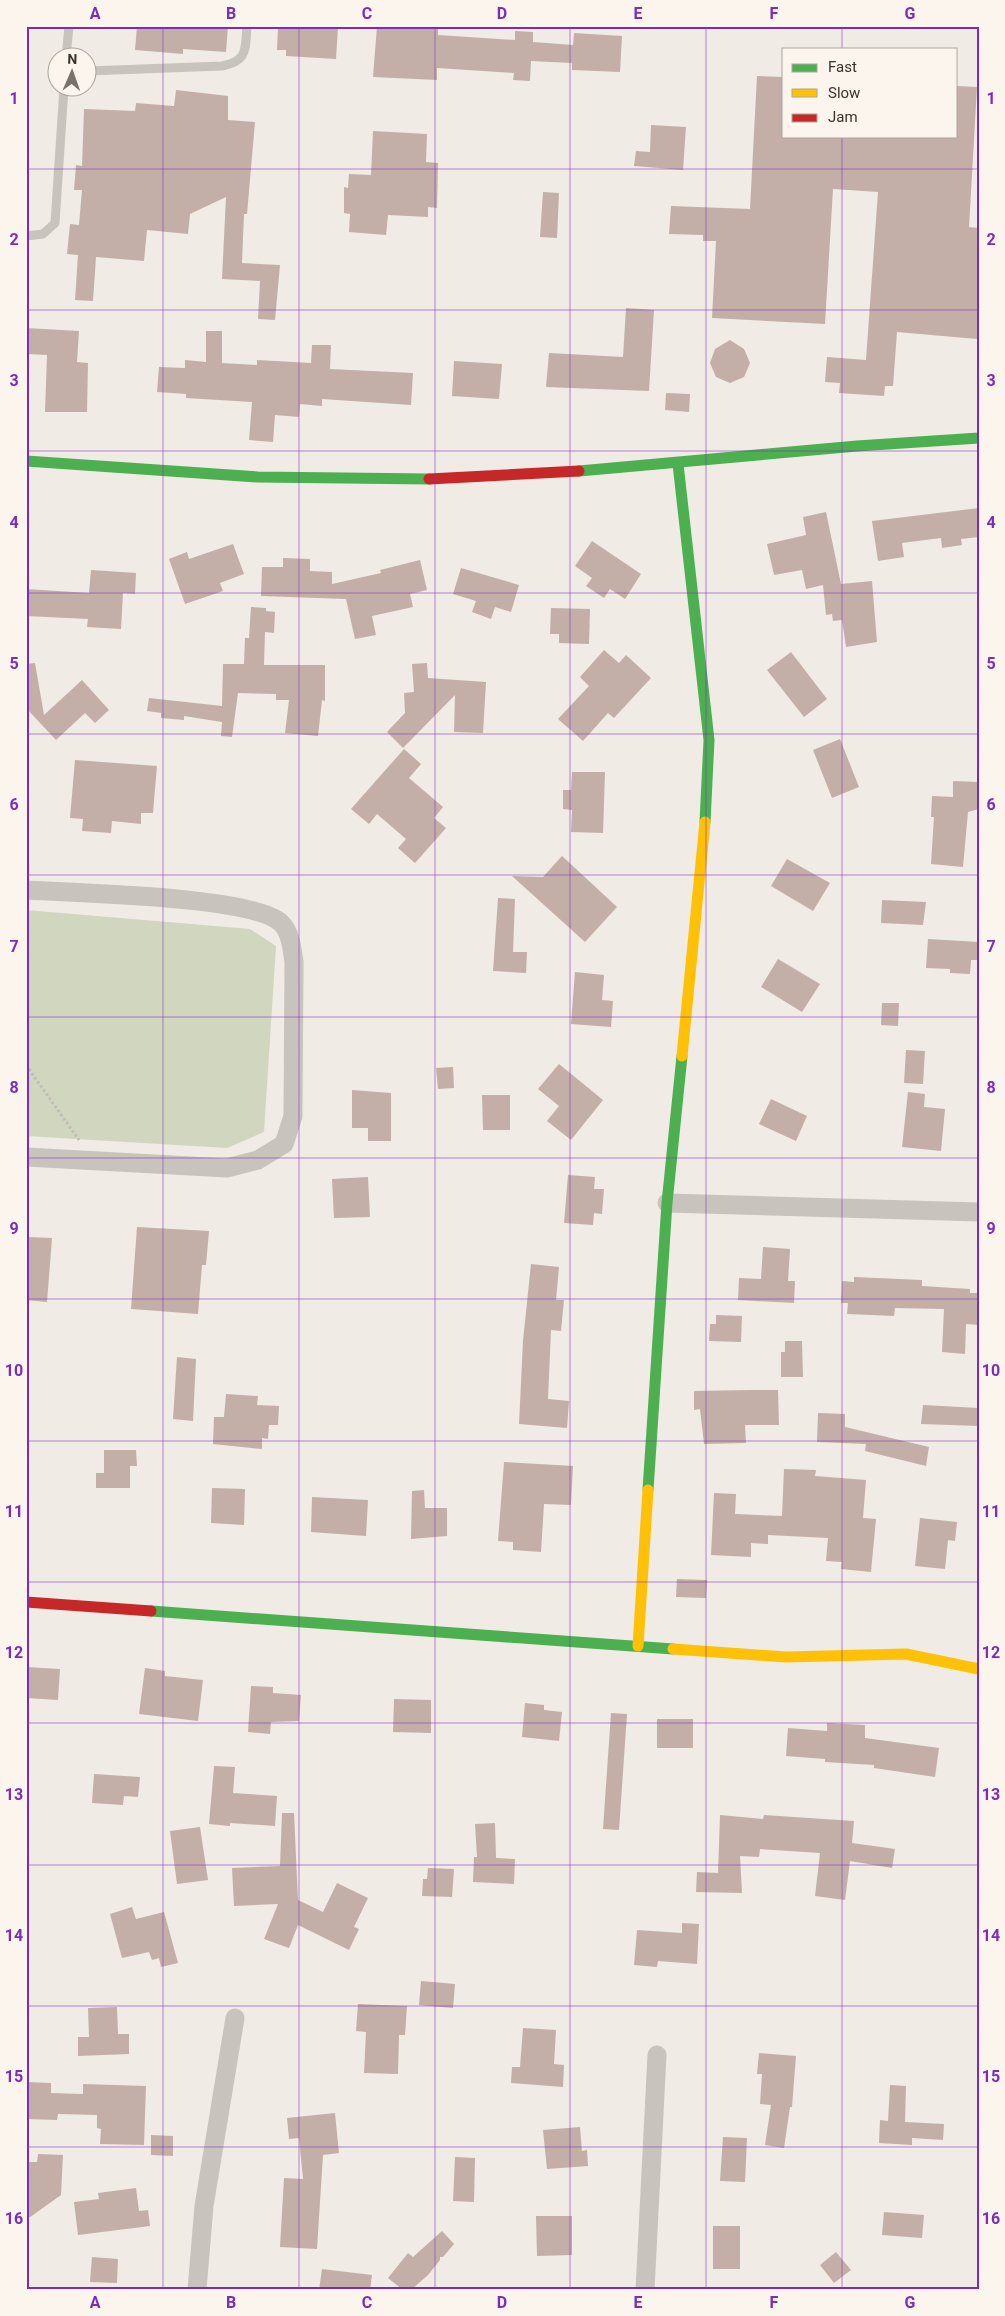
<svg xmlns="http://www.w3.org/2000/svg" width="1005" height="2316" font-family="Roboto,sans-serif">
	<style>
		.green { fill: #d1d6bf }
		.building { fill: #c3afa7 }
		.lines { fill: none; stroke-linecap: round; stroke-linejoin: round }
		.path { stroke: #c2bbb6; stroke-width: 3; stroke-dasharray: 2.5 2.5; stroke-linecap: butt }
		.lane { stroke: #c9c3be; stroke-width: 9 }
		.street { stroke: #c9c3be; stroke-width: 19 }
		.fast { stroke: #4caf50; stroke-width: 11 }
		.slow { stroke: #ffc107; stroke-width: 11 }
		.jam { stroke: #c62828; stroke-width: 11 }
		.grid { fill: none; stroke: #7b2cbf; stroke-width: 1; stroke-opacity: 0.55 }
		.neatline { fill: none; stroke: #7b2cbf; stroke-width: 2 }
		.grid-label { font-size: 16px; text-anchor: middle; font-weight: bold; fill: #7b2cbf }
	</style>
	<rect width="100%" height="100%" fill="#f0ebe5"/>
	<path class="green" d="M26,910l224,19 26,17 -12,186 -37,16 -201,-12z"/>
	<g class="building">
		<path d="M137,26h91l-2,26 -43,-3v5l-48,-4z"/>
		<path d="M377,26h61v9l77,5v-9l18,1v10l40,3 1,-12 48,3 -2,36 -48,-2v-7l-41,-2 -1,20 -17,-1 1,-7 -77,-5v12l-64,-3z"/>
		<path d="M278,27h60l-2,32 -50,-3v-6h-9z"/>
		<path d="M757,76l27,1v59h172v-50l21,1 -8,140 10,1 -2,111 -80,-7 -4,54h-8l-1,10 -45,-3 1,-10 -15,-1 2,-25 39,3 12,-168 -45,-3 -8,135 -113,-6 4,-77h-13v-6l-34,-1 2,-28 79,3z"/>
		<path d="M176,90l52,6v24l27,2 -8,92h-3l-2,49 38,2 -5,55 -17,-1 2,-38 -38,-2 4,-82 -36,17 -2,20 -41,-4 -3,31 -48,-4 -3,44 -18,-1 3,-45 -11,-1 3,-30 9,1 3,-35h-8l2,-25 6,1 2,-57 51,2 1,-8 38,3z"/>
		<path d="M651,125l35,2 -3,43 -49,-4 2,-15 14,1z"/>
		<path d="M373,131l54,3 -1,28 12,1 -1,45 -9,-1v10l-40,-2 -2,20 -37,-3 1,-18 -6,-1v-26l4,1 1,-14 22,1z"/>
		<path d="M543,192l16,1 -2,45 -17,-1z"/>
		<path d="M626,308l28,2 -5,81 -103,-4 3,-34 74,4z"/>
		<path d="M26,328l53,3 -2,31 11,1 -1,49h-42l2,-57 -21,-1z"/>
		<path d="M206,331h16v32l35,2v-5l54,3 1,-18h19l-1,24 83,4 -2,32 -89,-6v7l-22,-2 -1,13 -24,-2 -2,27 -24,-2 3,-38 -66,-4v-4l-29,-2 2,-25 26,1v-8l21,2z"/>
		<path d="M730,340l14,9 6,14 -6,14 -14,6 -14,-6 -6,-14 5,-14z"/>
		<path d="M454,361l48,3 -3,35 -47,-3z"/>
		<path d="M666,393l24,1 -1,18 -24,-2z"/>
		<path d="M979,508v29l-18,2 1,6 -20,3 -1,-10 -39,5 2,14 -26,4 -6,-40z"/>
		<path d="M826,512l15,72 31,-3 5,61 -31,5 -4,-27 -9,1 -1,-7 -6,1 -3,-30 -17,4 -4,-19 -28,5 -7,-31 39,-9 -3,-18z"/>
		<path d="M592,541l49,33 -16,25 -15,-10 -6,9 -18,-12 6,-8 -17,-12z"/>
		<path d="M233,544l11,30 -24,9 3,8 -38,13 -16,-45 18,-7 2,7z"/>
		<path d="M283,558l27,1v12l22,1v12l49,-11 -1,-3 40,-10 7,30 -17,4 3,13 -41,9 4,19 -21,4 -9,-40 -85,-3 1,-29h21z"/>
		<path d="M461,568l58,17 -8,27 -16,-5 -4,12 -19,-7 4,-11 -23,-7z"/>
		<path d="M91,570l45,3 -1,21 -12,-1 -2,36 -34,-2 1,-8 -62,-3v-27l63,4z"/>
		<path d="M251,607l15,1v3l9,1 -1,21 -9,-1 -1,33h61v36l-3,-1 -4,36 -33,-3 4,-33h-13v-6l-38,-1 -6,44 -11,-1 1,-14 -38,-6v4l-23,-2v-5l-14,-2 2,-13 73,8 1,-42h21l1,-26h4z"/>
		<path d="M551,608l39,1 -1,35 -30,-1v-9h-9z"/>
		<path d="M604,650l15,13 7,-8 25,23 -37,40 -6,-5 -25,28 -25,-22 31,-33 -9,-9z"/>
		<path d="M791,652l36,47 -23,18 -37,-47z"/>
		<path d="M35,663l9,52 38,-35 27,30 -14,13 -10,-10 -29,27 -30,-32v-44z"/>
		<path d="M427,663l1,15 58,4 -3,51 -29,-1 1,-37 -52,53 -16,-16 18,-19 -1,-20 10,-1 -2,-28z"/>
		<path d="M840,739l19,48 -27,11 -19,-48z"/>
		<path d="M404,749l17,15 -12,14 34,29 -9,11 12,10 -31,35 -17,-15 8,-9 -29,-25 -8,10 -18,-15z"/>
		<path d="M75,760l82,6 -4,47h-12v11l-29,-3 -1,12 -29,-2 1,-12 -13,-1z"/>
		<path d="M572,772h33l-2,61 -32,-1 1,-22 -9,-1v-19h8z"/>
		<path d="M953,781l26,1v27l-11,3 -5,55 -32,-3 3,-47h-3l1,-21 21,1z"/>
		<path d="M562,856l55,51 -32,35 -73,-66 31,1z"/>
		<path d="M787,859l43,24 -17,28 -42,-25z"/>
		<path d="M498,898l17,1 -2,53h14l-1,21 -33,-2z"/>
		<path d="M882,900l44,2 -3,23 -42,-2z"/>
		<path d="M928,939l51,3v18h-8l-1,14 -20,-1v-4l-24,-1z"/>
		<path d="M778,959l42,25 -18,28 -41,-25z"/>
		<path d="M575,972l29,3 -2,25 11,1 -2,26 -40,-3z"/>
		<path d="M882,1003h17l-1,23 -17,-1z"/>
		<path d="M906,1050l19,1 -2,33 -19,-1z"/>
		<path d="M559,1064l44,36 -32,40 -24,-19 12,-15 -21,-17z"/>
		<path d="M453,1067l1,21 -16,1 -2,-21z"/>
		<path d="M352,1090l39,3v48h-23v-13h-16z"/>
		<path d="M908,1092l17,2 -1,13 21,2 -4,42 -39,-4z"/>
		<path d="M482,1095h28v35h-27z"/>
		<path d="M771,1099l36,17 -11,25 -37,-17z"/>
		<path d="M568,1175l27,2 -1,12h10l-2,25 -8,-1 -1,12 -29,-2z"/>
		<path d="M368,1177l2,40 -36,1 -2,-39z"/>
		<path d="M137,1227l72,4 -3,34h-4l-4,49 -67,-5z"/>
		<path d="M27,1237l25,1 -5,64 -21,-2z"/>
		<path d="M763,1247l27,2 -2,32h7l-1,22 -56,-3 1,-22 22,1z"/>
		<path d="M531,1264l28,3 -3,33h8l-3,31 -10,-1 -3,69 21,2 -2,27 -48,-4 4,-83z"/>
		<path d="M854,1277l68,3v6l48,3v4h9v32l-13,-1 -1,30 -23,-2 2,-43 -49,-1 -1,8 -47,-2 1,-11h-7l1,-22 12,1z"/>
		<path d="M716,1315l26,1 -1,26 -32,-1 1,-17h6z"/>
		<path d="M785,1341h17l1,36h-22v-25h4z"/>
		<path d="M177,1357l19,2 -3,62 -20,-2z"/>
		<path d="M752,1390h26l1,35h-34l1,18 -42,1 -4,-35 -6,1v-19z"/>
		<path d="M226,1394l32,2 -1,9 22,1 -1,19h-9l-1,14 -6,-1v11l-49,-5 1,-27h10z"/>
		<path d="M923,1405l56,3v18l-58,-2z"/>
		<path d="M818,1413l27,1v13l84,20 -3,19 -61,-15 1,-7 -49,-2z"/>
		<path d="M104,1450h32l1,16h-7v22h-34v-15h8z"/>
		<path d="M504,1462l69,4 -2,39 -27,-1 -3,48 -28,-2v-8l-15,-1z"/>
		<path d="M784,1469l32,1 -1,6 51,4 -3,38 13,1 -5,53 -30,-3 1,-7 -16,-1 2,-23 -60,-3v9l-17,-1v14l-40,-2 3,-62 22,1 -1,20 47,2z"/>
		<path d="M212,1488l33,1 -1,36 -33,-2z"/>
		<path d="M424,1490l1,18h22v28l-36,3 1,-48z"/>
		<path d="M312,1497l56,3 -2,36 -55,-4z"/>
		<path d="M920,1518l37,4 -2,19 -7,-1 -3,29 -30,-3z"/>
		<path d="M677,1579l30,1 -1,18 -30,-1z"/>
		<path d="M26,1667l34,2 -2,31 -32,-2z"/>
		<path d="M145,1668l20,3v5l38,4 -5,41 -59,-7z"/>
		<path d="M251,1686l22,1v6l28,2 -2,26 -28,1 -1,12 -22,-2z"/>
		<path d="M394,1699l37,1v33l-38,-1z"/>
		<path d="M525,1703l19,2v5l18,2 -3,29 -37,-4z"/>
		<path d="M611,1713l16,1 -8,116 -16,-1z"/>
		<rect x="657" y="1719" width="36" height="29"/>
		<path d="M827,1723l38,2v13l74,10 -4,29 -61,-9v-3l-49,-3v-3l-39,-3 2,-28 39,3z"/>
		<path d="M214,1766l21,1 -2,26 44,3 -2,30 -45,-3v3l-21,-2z"/>
		<path d="M94,1774l46,3 -2,20 -14,-1 -1,9 -31,-2z"/>
		<path d="M282,1813h12l4,87 25,12 14,-29 31,15 -14,29 5,2 -10,21 -51,-25 -9,23 -25,-9 14,-35 -44,2 -2,-38 48,-2z"/>
		<path d="M720,1815l43,4 1,-4 90,6 -2,22 43,6 -3,19 -42,-7 -5,39 -30,-4 5,-43 -60,-4 -1,8 -19,-1 2,37 -46,-1 1,-20 21,1z"/>
		<path d="M495,1823l1,35 19,1 -1,25 -41,-2 1,-25h3l-2,-33z"/>
		<path d="M200,1827l8,53 -31,4 -7,-53z"/>
		<path d="M428,1868l26,1 -2,28 -30,-1 1,-17h4z"/>
		<path d="M132,1907l4,12 28,-7 14,51 -17,4 -2,-9 -7,2 -3,-8 -27,6 -12,-44z"/>
		<path d="M682,1923l17,1 -2,40 -39,-3 -1,6 -23,-2 3,-35 45,3z"/>
		<path d="M421,1981l34,3 -2,24 -34,-3z"/>
		<path d="M358,2004l49,2 -2,29h-6l-1,39 -34,-1 2,-41 -10,-1z"/>
		<path d="M117,2007l1,27h11v20l-51,2v-19h11l-1,-29z"/>
		<path d="M523,2028l33,2 -2,34 10,1 -1,22 -52,-4 1,-16h8z"/>
		<path d="M759,2053l37,3 -4,51h-2l-6,41 -19,-3 6,-40 -11,-1 2,-30h-5z"/>
		<path d="M27,2082l24,1v10l32,1v-10l63,2 -2,59 -44,-1 1,-15 -4,-1v-13l-39,-1 -1,6 -30,-1z"/>
		<path d="M890,2085l16,1 -1,36 39,2 -1,16 -31,-2v7l-33,-2 1,-23 8,1z"/>
		<path d="M335,2113l4,40 -16,2 -6,94 -37,-2 4,-69 19,1 -4,-41 -10,1 -2,-21z"/>
		<path d="M580,2127l2,24 5,-1 1,16 -41,3 -4,-39z"/>
		<path d="M151,2135l22,1v20l-22,-1z"/>
		<path d="M723,2137l24,1 -2,44 -25,-1z"/>
		<path d="M38,2154l25,1 -2,40 -35,25v-58h11z"/>
		<path d="M455,2157l20,1 -1,44 -21,-1z"/>
		<path d="M136,2188l3,23 9,-1 2,16 -72,9 -4,-33 25,-3 -1,-6z"/>
		<path d="M884,2212l40,3 -2,23 -40,-3z"/>
		<path d="M536,2216h36v39l-35,1z"/>
		<rect x="713" y="2226" width="27" height="43"/>
		<path d="M442,2231l12,13 -11,13h-3v3l-12,15 -17,15h-8l-15,-12 20,-25 5,4z"/>
		<path d="M836,2252l15,18 -17,13 -14,-18z"/>
		<path d="M92,2257l26,2 -1,24 -27,-1z"/>
		<path d="M322,2269l50,6 -2,15h-51z"/>
	</g>
	<g class="lines">
		<path class="path" d="M26,1065l53,75"/>
		<g class="lane">
			<path d="M66,58l3,-32"/>
			<path d="M88,71l134,-5c26,-5 23,-16 25,-40"/>
			<path d="M26,236l17,-2 12,-11 9,-135"/>
		</g>
		<g class="street">
			<path d="M26,890c48,3 227,6 255,33 10,9 11,27 13,39l-1,154 -9,28 -26,16 -31,8 -201,-11"/>
			<path d="M667,1203l312,9"/>
			<path d="M197,2290l7,-84 31,-188"/>
			<path d="M645,2290l12,-235"/>
		</g>
		<g class="fast">
			<path d="M26,461l232,16 171,2"/>
			<path d="M678,464l31,276 -4,82"/>
			<path d="M579,471l278,-25 122,-8"/>
			<path d="M648,1490l19,-287 15,-147"/>
			<path d="M151,1611l522,38"/>
		</g>
		<g class="slow">
			<path d="M682,1056l23,-234"/>
			<path d="M638,1646l10,-156"/>
			<path d="M673,1649l113,8 120,-3 73,15"/>
		</g>
		<g class="jam">
			<path d="M429,479l150,-8"/>
			<path d="M26,1602l125,9"/>
		</g>
	</g>
	<path class="grid" d="M163,26v2264M299,26v2264M435,26v2264M570,26v2264M706,26v2264M842,26v23M842,136v2154M26,169h953M26,310h953M26,451h953M26,593h953M26,734h953M26,875h953M26,1017h953M26,1158h953M26,1299h953M26,1441h953M26,1582h953M26,1723h953M26,1865h953M26,2006h953M26,2147h953"/>
	<rect width="1005" height="2316" fill="none" stroke="#fbf5ee" stroke-width="55"/>
	<rect x="782" y="48" width="175" height="90" fill="#fbf5ee" stroke="#aea6a0"/>
	<rect x="792" y="64" width="25" height="8" fill="#4caf50" stroke="#aea6a0"/>
	<text x="828" y="72" font-size="15" fill="#3b302b">Fast</text>
	<rect x="792" y="89" width="25" height="8" fill="#ffc107" stroke="#aea6a0"/>
	<text x="828" y="98" font-size="15" fill="#3b302b">Slow</text>
	<rect x="792" y="114" width="25" height="8" fill="#c62828" stroke="#aea6a0"/>
	<text x="828" y="122" font-size="15" fill="#3b302b">Jam</text>
	<g transform="translate(72 72) rotate(2)"><circle r="24" fill="#fbf5ee" stroke="#aea6a0"/>
	<path d="M0-4L9 19L0 12L-9 19Z" fill="#7a716c"/>
	<text y="-8" font-size="14" font-weight="bold" text-anchor="middle" fill="#3b302b">N</text>
	</g>
	<rect x="28" y="28" width="950" height="2260" class="neatline"/>
	<g class="grid-label">
		<text x="95" y="19">A</text>
		<text x="231" y="19">B</text>
		<text x="367" y="19">C</text>
		<text x="502" y="19">D</text>
		<text x="638" y="19">E</text>
		<text x="774" y="19">F</text>
		<text x="910" y="19">G</text>
		<text x="14" y="104">1</text>
		<text x="991" y="104">1</text>
		<text x="14" y="245">2</text>
		<text x="991" y="245">2</text>
		<text x="14" y="386">3</text>
		<text x="991" y="386">3</text>
		<text x="14" y="528">4</text>
		<text x="991" y="528">4</text>
		<text x="14" y="669">5</text>
		<text x="991" y="669">5</text>
		<text x="14" y="810">6</text>
		<text x="991" y="810">6</text>
		<text x="14" y="952">7</text>
		<text x="991" y="952">7</text>
		<text x="14" y="1093">8</text>
		<text x="991" y="1093">8</text>
		<text x="14" y="1234">9</text>
		<text x="991" y="1234">9</text>
		<text x="14" y="1376">10</text>
		<text x="991" y="1376">10</text>
		<text x="14" y="1517">11</text>
		<text x="991" y="1517">11</text>
		<text x="14" y="1658">12</text>
		<text x="991" y="1658">12</text>
		<text x="14" y="1800">13</text>
		<text x="991" y="1800">13</text>
		<text x="14" y="1941">14</text>
		<text x="991" y="1941">14</text>
		<text x="14" y="2082">15</text>
		<text x="991" y="2082">15</text>
		<text x="14" y="2224">16</text>
		<text x="991" y="2224">16</text>
		<text x="95" y="2308">A</text>
		<text x="231" y="2308">B</text>
		<text x="367" y="2308">C</text>
		<text x="502" y="2308">D</text>
		<text x="638" y="2308">E</text>
		<text x="774" y="2308">F</text>
		<text x="910" y="2308">G</text>
	</g>
</svg>
